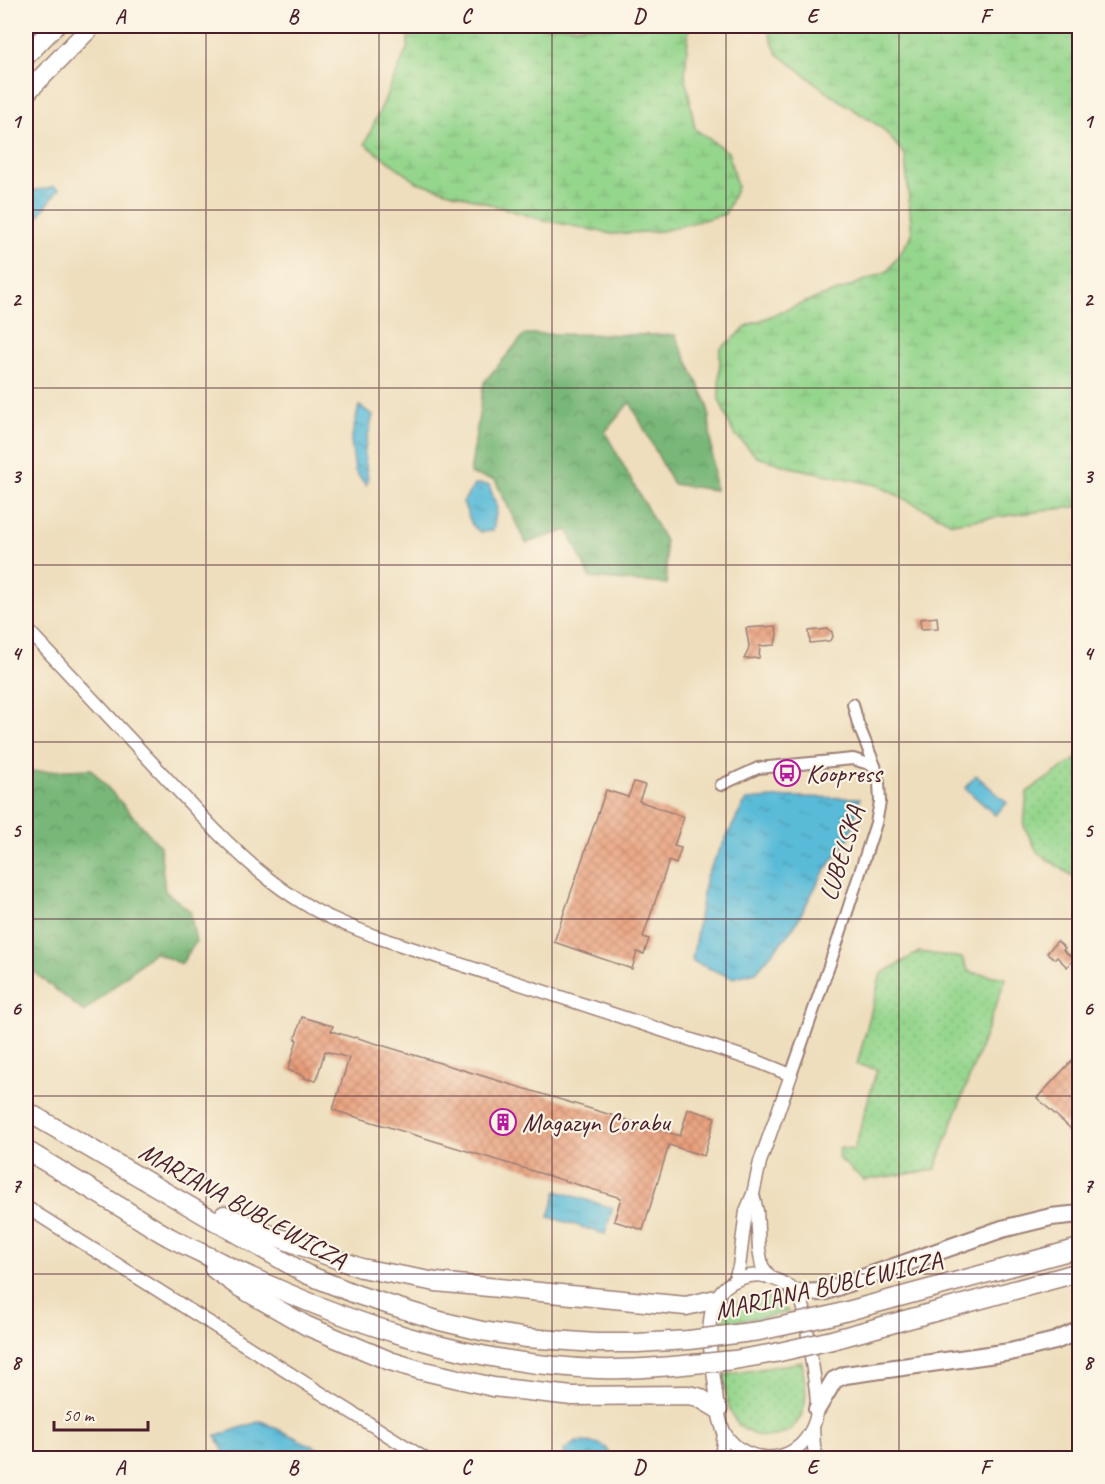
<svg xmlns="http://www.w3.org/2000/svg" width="1105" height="1484" font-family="Caveat,sans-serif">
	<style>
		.grass { fill: url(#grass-dots); stroke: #707a5c; stroke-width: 1.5 }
		.forest { fill: url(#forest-crowns); stroke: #616b52; stroke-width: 1.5 }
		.wetland { fill: url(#wetland-marsh); stroke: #707a5c; stroke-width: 1.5 }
		.water { fill: url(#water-ripples); stroke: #526d82; stroke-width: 1.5 }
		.building { fill: url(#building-cross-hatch) }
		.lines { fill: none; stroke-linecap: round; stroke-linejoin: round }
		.minor-casing { stroke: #9c7e74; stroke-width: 14 }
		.tertiary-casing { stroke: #9c7e74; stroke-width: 15 }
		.primary-casing { stroke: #9c7e74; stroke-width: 20 }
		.motorway-casing { stroke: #9c7e74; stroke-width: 21 }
		.minor { stroke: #fff; stroke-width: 10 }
		.tertiary { stroke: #fff; stroke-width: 12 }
		.primary { stroke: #fff; stroke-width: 16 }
		.motorway { stroke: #fff; stroke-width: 18 }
		.motorway-bridge-casing { stroke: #9c7e74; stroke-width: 21; stroke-linecap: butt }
		.motorway-bridge { stroke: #fff; stroke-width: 18 }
		.grid { fill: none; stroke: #4a1f2b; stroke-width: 1.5; stroke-opacity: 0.55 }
		.labels { text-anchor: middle; stroke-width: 4.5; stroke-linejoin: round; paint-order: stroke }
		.poi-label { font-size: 26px; fill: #4a1f2b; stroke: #fcf5e5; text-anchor: start }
		.street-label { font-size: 26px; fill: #4a1f2b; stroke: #fcf5e5 }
		.neatline { fill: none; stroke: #4a1f2b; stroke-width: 2 }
		.grid-label { font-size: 20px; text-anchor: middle; font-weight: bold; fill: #4a1f2b }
	</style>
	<defs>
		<pattern id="grass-dots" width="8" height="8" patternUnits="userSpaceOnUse" patternTransform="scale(1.5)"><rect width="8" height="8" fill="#95d68d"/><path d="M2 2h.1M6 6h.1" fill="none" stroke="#82b77a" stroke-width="1.8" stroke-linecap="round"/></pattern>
		<pattern id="forest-crowns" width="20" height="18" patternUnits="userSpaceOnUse" patternTransform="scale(1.5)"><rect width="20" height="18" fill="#78b778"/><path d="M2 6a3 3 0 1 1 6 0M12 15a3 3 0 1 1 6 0" fill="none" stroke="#649463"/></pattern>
		<pattern id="wetland-marsh" width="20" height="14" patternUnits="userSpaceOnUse" patternTransform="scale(1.5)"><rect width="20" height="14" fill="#95d68d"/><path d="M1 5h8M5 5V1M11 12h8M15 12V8" fill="none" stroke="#82b77a"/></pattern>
		<pattern id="water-ripples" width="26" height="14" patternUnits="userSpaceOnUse" patternTransform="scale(1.5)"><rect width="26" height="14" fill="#5abbd8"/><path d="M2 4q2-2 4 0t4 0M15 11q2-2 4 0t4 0" fill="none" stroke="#4c97af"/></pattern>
		<pattern id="building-cross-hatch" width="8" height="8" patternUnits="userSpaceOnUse" patternTransform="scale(1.5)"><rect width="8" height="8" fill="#e89b77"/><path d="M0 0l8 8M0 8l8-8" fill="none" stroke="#be7e62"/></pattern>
	</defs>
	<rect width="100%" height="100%" fill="#fcf5e5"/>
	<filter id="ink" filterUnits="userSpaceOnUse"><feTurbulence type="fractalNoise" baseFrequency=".0167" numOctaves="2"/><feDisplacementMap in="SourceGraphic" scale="12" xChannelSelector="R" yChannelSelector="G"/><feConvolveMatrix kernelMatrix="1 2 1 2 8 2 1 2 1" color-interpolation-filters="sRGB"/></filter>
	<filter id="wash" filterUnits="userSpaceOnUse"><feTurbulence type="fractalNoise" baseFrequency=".008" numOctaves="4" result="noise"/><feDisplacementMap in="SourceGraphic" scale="24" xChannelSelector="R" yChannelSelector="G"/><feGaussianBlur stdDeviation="1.35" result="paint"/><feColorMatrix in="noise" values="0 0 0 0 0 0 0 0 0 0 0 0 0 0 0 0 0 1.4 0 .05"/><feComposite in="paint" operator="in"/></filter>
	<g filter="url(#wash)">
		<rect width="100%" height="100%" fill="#eedebd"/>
		<g class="grass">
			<path d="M1079,757v123l-41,-27 -14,-27 3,-34z"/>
			<path d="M919,952l43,6 7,14 37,6 -71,192 -71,10 -26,-22 2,-10 14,2 23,-81 -20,-4 24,-91z"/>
			<path d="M753,1296c16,0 25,5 36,16l-18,4 -50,7c6,-15 16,-23 32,-27z"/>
			<path d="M802,1362c2,15 6,31 2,46 -8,33 -51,38 -69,12 -9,-13 -9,-31 -12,-45z"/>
		</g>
		<g class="forest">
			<path d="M525,334l150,1 33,70 7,85 -42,-6 -43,-82 -25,30 60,109 2,43 -77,-6 -22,-48 -42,13 -31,-63 -25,-6 14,-92z"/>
			<path d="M91,769l69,77 5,45 25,20 6,31 -15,22 -27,-12 -70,60 -58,-46v-194z"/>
		</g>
		<g class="wetland">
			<path d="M408,26h281l-4,47 10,56 33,23 9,35 -12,27 -63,17 -50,3 -73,-15 -122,-37 -52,-38 43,-97z"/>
			<path d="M766,26h313l1,373 -2,10 2,5 -1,92 -127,17 -75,-38 -87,-18 -33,-10 -24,-25 -14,-33 1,-50 29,-24 59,-24 33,-11 47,-19 24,-36 -7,-80 -23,-27 -54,-35 -51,-40z"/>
		</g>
		<g class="water">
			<path d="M53,186l6,3 -33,44v-35l8,-8 13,-1z"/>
			<path d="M359,406l14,9 -9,37 4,28 -2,5 -11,-14 -4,-30z"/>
			<path d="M475,484l14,1 8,22 -4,24 -13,1 -8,-7 -9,-23z"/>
			<path d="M976,775l31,28 -12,12 -30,-27z"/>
			<path d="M789,797l71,1 -10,38 -28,39 -28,52 -38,45 -24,6 -40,-17 14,-85 40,-76z"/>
			<path d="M557,1191l56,17 -8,26 -56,-17z"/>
			<path d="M261,1421l76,37h-110l-11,-22z"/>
			<path d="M576,1442c15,1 32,-2 35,16h-46l-1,-8z"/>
		</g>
		<g id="blocks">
			<g class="building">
				<path d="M937,617l1,11 -17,1 -1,-10z"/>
				<path d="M776,626l1,9 -2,10 -15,1 -1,12 -15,1 4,-8 1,-5 -3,-18z"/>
				<path d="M828,629l4,3 1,5 -4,4 -19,2 -1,-12z"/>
				<path d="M634,782l11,3 -6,16 45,16 -10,29 7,2 -5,16 -7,-3 -26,76 6,2 -5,15 -7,-2 -5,17 -78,-27 52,-152 22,7z"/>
				<path d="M1057,941l8,7 -2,2 11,9 -7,8 -10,-10 -2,2 -8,-6z"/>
				<path d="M302,1017l31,9 -2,5 23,7 1,-1 325,99 8,-27 27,8 -11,39 -35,-11 -26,85 -29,-9 7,-23 -288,-88 16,-52 -24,-7 -9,30 -12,-3 1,-2 -17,-6 9,-30 -2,-1z"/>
				<path d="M1080,1052v85l-43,-39z"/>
			</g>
		</g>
	</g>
	<g filter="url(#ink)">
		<use href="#blocks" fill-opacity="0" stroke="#9c7e74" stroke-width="1.5"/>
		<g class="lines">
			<defs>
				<g id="minor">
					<path d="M721,785l37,-17 95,-9 22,7"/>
					<path d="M791,1075l45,-129 40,-123 4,-21 -1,-20 -4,-16 -17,-42 -5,-20"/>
				</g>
				<g id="tertiary">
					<path d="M26,628l189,202c28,28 56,54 90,74 22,14 47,23 72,33l382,125 32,13 -31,87 -7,32 -7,17 -7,56 -5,14"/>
					<path d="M753,1194l4,17 2,38 3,17 8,11"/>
					<path d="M26,1207l398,251"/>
					<path d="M759,1275c16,3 34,10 42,25 6,13 6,31 8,45 3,20 8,42 8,63 0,9 -3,18 -8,26 -18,32 -64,30 -83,1 -8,-12 -9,-35 -11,-49 -6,-44 -20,-107 44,-111z"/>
					<path d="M813,1427l1,21 4,10"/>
					<path d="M721,1458l3,-25"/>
				</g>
				<g id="primary">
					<path d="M795,1293l28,-1 17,-6 162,-57 49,-12 29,-3"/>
					<path d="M817,1409l17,-29 11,-5 165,-23 45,-11 25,-11"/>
				</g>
				<g id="motorway">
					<path d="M26,56l29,-30"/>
					<path d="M26,93l66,-67"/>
					<path d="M26,1111l280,163 52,21 82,26 42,10 45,7 68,5h42l52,-3"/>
					<path d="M26,1150c32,19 64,39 96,58 16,10 31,20 47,29 17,9 35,17 53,26 118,58 243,101 376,106 32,1 63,-2 95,-5"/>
					<path d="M224,1215l42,18 95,35 75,14 250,24 30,-7"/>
					<path d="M214,1269l25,18 68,39 83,35 30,9 73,17 79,9 116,-1 10,2 20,12"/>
					<path d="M829,1316l251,-68"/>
					<path d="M832,1340l248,-68"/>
				</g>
			</defs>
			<use href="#minor" class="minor-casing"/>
			<use href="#tertiary" class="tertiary-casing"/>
			<use href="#primary" class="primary-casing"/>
			<use href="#motorway" class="motorway-casing"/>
			<use href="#minor" class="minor"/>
			<use href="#tertiary" class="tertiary"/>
			<use href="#primary" class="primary"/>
			<use href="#motorway" class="motorway"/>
			<defs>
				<g id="motorway-bridge">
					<path d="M689,1340l70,-9 70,-15"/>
					<path d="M693,1364l41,-4 41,-7 57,-13"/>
				</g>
			</defs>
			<use href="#motorway-bridge" class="motorway-bridge-casing"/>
			<use href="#motorway-bridge" class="motorway-bridge"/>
		</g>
	</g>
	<path class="grid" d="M206,26v1432M379,26v1432M552,26v1432M726,26v1432M899,26v1432M26,210h1054M26,388h1054M26,565h1054M26,742h1054M26,919h1054M26,1096h1054M26,1274h1054"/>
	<defs>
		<symbol id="bus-ring" viewBox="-11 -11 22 22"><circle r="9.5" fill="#fcf5e5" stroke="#b5179e" stroke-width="1.5"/><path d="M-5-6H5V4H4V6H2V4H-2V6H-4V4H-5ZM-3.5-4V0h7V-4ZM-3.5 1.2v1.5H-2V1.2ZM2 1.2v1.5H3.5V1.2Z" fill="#b5179e"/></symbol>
		<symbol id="building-ring" viewBox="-11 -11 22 22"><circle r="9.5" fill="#fcf5e5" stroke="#b5179e" stroke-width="1.5"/><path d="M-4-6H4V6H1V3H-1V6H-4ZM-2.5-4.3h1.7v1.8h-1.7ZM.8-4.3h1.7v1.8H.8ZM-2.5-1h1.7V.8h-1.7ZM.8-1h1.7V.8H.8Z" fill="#b5179e"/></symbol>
	</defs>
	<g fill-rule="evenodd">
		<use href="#bus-ring" x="772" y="758" width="30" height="30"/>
		<use href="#building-ring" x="488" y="1107" width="30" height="30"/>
	</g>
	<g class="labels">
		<g class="poi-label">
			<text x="806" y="782">Koopress</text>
			<text x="522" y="1131">Magazyn Corabu</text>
		</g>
		<g class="street-label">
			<text transform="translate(841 853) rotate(-73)" y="9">LUBELSKA</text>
			<text transform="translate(243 1205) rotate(29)" y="9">MARIANA BUBLEWICZA</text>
			<text transform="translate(828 1285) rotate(-13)" y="9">MARIANA BUBLEWICZA</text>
		</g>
	</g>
	<rect width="1105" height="1484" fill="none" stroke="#fcf5e5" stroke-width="66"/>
	<path d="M54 1421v9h94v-9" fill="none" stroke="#4a1f2b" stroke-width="3"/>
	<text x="63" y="1421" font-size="18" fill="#4a1f2b" stroke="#fcf5e5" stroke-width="4.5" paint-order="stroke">50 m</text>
	<rect x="33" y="33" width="1039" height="1418" class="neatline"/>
	<g class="grid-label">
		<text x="120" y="23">A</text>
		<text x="293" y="23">B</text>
		<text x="466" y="23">C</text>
		<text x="639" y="23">D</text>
		<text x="812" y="23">E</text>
		<text x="985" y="23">F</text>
		<text x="16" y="128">1</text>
		<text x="1088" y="128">1</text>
		<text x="16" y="306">2</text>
		<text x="1088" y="306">2</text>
		<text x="16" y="483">3</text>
		<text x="1088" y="483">3</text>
		<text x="16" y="660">4</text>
		<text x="1088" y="660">4</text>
		<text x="16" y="837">5</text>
		<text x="1088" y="837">5</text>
		<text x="16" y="1015">6</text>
		<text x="1088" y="1015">6</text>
		<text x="16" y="1192">7</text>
		<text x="1088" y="1192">7</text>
		<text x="16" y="1369">8</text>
		<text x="1088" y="1369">8</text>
		<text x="120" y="1474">A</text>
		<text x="293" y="1474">B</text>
		<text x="466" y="1474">C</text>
		<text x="639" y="1474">D</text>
		<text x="812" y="1474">E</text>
		<text x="985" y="1474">F</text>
	</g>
</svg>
